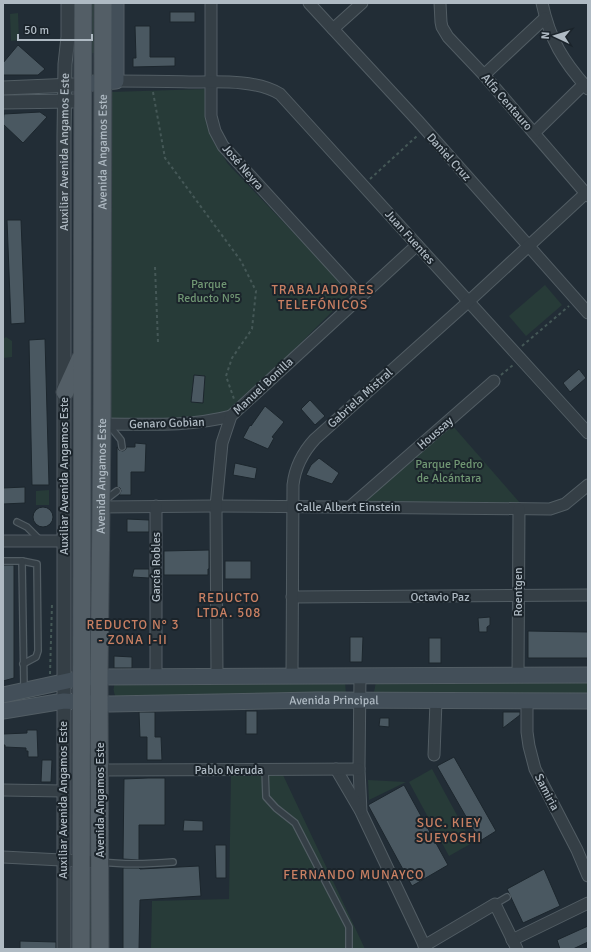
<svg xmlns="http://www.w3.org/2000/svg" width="591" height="952" font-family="Signika,sans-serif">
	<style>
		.green { fill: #273b38 }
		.building { fill: #4a5861; stroke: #1c262d }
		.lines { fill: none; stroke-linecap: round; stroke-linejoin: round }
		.service-casing { stroke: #525d64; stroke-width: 8 }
		.minor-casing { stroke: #525d64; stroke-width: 13 }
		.tertiary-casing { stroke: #525d64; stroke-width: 15 }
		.secondary-casing { stroke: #525d64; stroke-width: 17 }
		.primary-casing { stroke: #3e4850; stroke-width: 19 }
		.path { stroke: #455857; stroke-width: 2; stroke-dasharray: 3 3; stroke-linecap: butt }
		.service { stroke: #353f46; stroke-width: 5.5 }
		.minor { stroke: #353f46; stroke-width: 11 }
		.tertiary { stroke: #353f46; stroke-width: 13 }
		.secondary { stroke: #434f59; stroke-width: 15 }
		.primary { stroke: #535e66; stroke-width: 17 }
		.labels { text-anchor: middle; stroke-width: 4; stroke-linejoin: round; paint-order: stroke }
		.street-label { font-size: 12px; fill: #afbac3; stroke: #1b242b }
		.park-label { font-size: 12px; fill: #709673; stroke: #1b242b }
		.neighbourhood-label { font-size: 13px; letter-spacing: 1px; fill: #ca8063; stroke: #1b242b }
	</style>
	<rect width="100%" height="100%" fill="#222d36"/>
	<g class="green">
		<path d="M88,3h10l-1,50h-9z"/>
		<path d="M18,13l1,27 -8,1 -1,-27z"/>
		<path d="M205,89l1,30 7,22 15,23 123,129 -117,116 -21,7 -29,5 -77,1 4,-330z"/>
		<path d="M545,285l17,20 -36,31 -17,-20z"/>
		<path d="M6,337l6,4v16l-9,1v-19z"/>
		<path d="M452,425l68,78h-158z"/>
		<path d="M49,490v15h-13v-14z"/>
		<path d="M117,681h228l1,14 -229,4c-4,-7 -5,-12 0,-18z"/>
		<path d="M376,682l212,1v13l-214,-4z"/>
		<path d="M432,769l40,74 -23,13 -40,-74z"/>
		<path d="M231,775h52l82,174h-214l1,-48 77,-2z"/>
		<path d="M368,780l38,2 -37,18z"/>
		<rect x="88" y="874" width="4" height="75"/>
	</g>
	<g class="building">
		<rect x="170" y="12" width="25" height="10"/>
		<path d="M135,26h15v31h25v9l-42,1v-9h3z"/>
		<path d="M18,45l27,24 -7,6h-35v-12z"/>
		<path d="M40,112l7,5 -24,26 -20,-19 1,-10z"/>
		<path d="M7,220h14l4,103 -14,1z"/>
		<path d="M45,339l4,146h-17l-3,-145z"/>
		<path d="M579,369l7,9 -16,14 -7,-9z"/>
		<path d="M194,375l11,1 -2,27 -12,-1z"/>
		<path d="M310,400l15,16 -10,9 -14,-16z"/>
		<path d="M265,406l19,16 -12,15 2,1 -6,11 -25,-11 7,-13 1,1z"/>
		<path d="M135,443l11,1 -1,28h-14v23h-12l2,-4 -1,-3 -3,-1v-40l2,3 4,1 3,-2v-2h9z"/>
		<path d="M319,458l20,15 -7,11 -26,-9 5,-10z"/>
		<path d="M235,463l22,5 -2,11 -22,-4z"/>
		<path d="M25,487v16l-22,1v-16z"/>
		<circle cx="43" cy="517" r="10"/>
		<path d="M127,519l22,1v12h-22z"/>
		<path d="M209,550v19h-1v6h-44v-24z"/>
		<rect x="225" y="561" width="26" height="18"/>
		<path d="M3,565h11v113l-11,3z"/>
		<path d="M134,569h15v9l-17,-1z"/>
		<path d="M490,617v8l-3,2v5h-8l-1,-14z"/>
		<path d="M528,631l60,1v26h-60z"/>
		<path d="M350,637h13l-1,25h-12z"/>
		<rect x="429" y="638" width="12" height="25"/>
		<path d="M114,656l18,1v11h-18z"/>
		<rect x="246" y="711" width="11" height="23"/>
		<path d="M139,712h16v25h6l1,23h-15v-23h-7z"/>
		<path d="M503,712h17v3l-17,13z"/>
		<path d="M380,718h9v9l-10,-1z"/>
		<path d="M27,730h10l1,27h-10v-6h-2v-3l-21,-1v-2h-2v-11l24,-1z"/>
		<path d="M454,757l42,74 -16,10 -43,-75z"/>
		<path d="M42,760h10l-1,22h-10z"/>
		<path d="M148,778h17v47h-26v35l-16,-1 1,-80z"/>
		<path d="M404,785l44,80 -36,21 -44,-81z"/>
		<path d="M184,820l19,1v10h-20z"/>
		<path d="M215,845h11v33h-10z"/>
		<path d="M199,866l2,30 -61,4 -1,49h-16v-81h16l1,1z"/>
		<path d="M544,869l16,37 -37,17 -16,-34z"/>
		<path d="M588,926v16l-15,7h-13l-3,-9z"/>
		<path d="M20,941l36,1v7h-36z"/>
	</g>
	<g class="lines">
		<defs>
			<g id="service">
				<path d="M108,424l13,16 1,7"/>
				<path d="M104,501l13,-10"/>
				<path d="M17,522l10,5 13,13"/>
				<path d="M3,561h19l15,3 1,87 -2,6 -13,7"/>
				<path d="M22,561l2,128"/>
				<path d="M265,769l1,28 10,11 19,15 54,104v22"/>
				<path d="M102,862c24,3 47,2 71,0"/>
				<path d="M495,904l12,-7"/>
			</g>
			<g id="minor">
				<path d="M211,3v113l4,15 8,15 137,150"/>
				<path d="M309,3l109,118 170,192"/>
				<path d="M440,3l1,19 1,5 6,10 36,38 104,121"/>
				<path d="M542,3c8,37 21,58 46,86"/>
				<path d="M333,29l29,-26"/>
				<path d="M484,75l61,-57"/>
				<path d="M116,81c24,0 49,0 73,1 27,0 67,-3 91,12l308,339"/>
				<path d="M534,133l50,-49"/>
				<path d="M102,424c43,0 87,3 129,-8"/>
				<path d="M101,507l115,-1 334,3 15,-5 23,-19"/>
				<path d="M350,507l144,-126"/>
				<path d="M3,541h61"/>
				<path d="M292,597l296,-2"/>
				<path d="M518,675l1,-166"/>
				<path d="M217,676l-1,-170 6,-63 9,-27 186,-171"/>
				<path d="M292,676l1,-191c2,-18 10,-33 22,-46l153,-137 118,-109"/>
				<path d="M360,676l-1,93 2,43 65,137"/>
				<path d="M156,677v-171"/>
				<path d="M527,701v31l2,14 6,23 42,81 11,26"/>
				<path d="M434,755l2,-54"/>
				<path d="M336,769l24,41"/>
				<path d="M100,770l259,-1"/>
				<path d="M3,790l60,1"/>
				<path d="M3,857l97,5"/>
				<path d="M512,940l76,-37"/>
				<path d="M424,946l71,-42 22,45"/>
			</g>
			<g id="tertiary">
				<path d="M3,88l70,-3"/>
				<path d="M3,102l70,-1"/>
				<path id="s1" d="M64,949v-813l1,-72 3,-27v-34"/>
			</g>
			<g id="secondary">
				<path d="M83,84l33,-3v-78"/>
				<path d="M3,695l78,-17 18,-1 489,-2"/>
				<path id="s2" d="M3,711l61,-10 46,3 207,-4 271,1"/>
			</g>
			<g id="primary">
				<path d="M65,392l15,-33"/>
				<path d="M81,949l2,-946"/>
				<path id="s3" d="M100,949l-1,-272 3,-253 1,-421"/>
			</g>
		</defs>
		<use href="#service" class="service-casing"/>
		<use href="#minor" class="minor-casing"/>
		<use href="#tertiary" class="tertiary-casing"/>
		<use href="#secondary" class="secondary-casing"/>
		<use href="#primary" class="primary-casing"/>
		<g class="path">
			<path d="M153,92l12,66 76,103 15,30 -4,38 -20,29 -6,18 8,23"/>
			<path d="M370,179l47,-43"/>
			<path d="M155,267l3,75"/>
			<path d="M522,346l47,-40"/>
			<path d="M501,375l12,-10"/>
			<path d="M50,674l2,-70"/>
		</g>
		<use href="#service" class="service"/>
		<use href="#minor" class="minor"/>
		<use href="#tertiary" class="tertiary"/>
		<use href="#secondary" class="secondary"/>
		<use href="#primary" class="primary"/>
	</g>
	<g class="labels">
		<g class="street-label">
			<text transform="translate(507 102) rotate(49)" y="4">Alfa Centauro</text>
			<text dy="4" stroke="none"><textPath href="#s1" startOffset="797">Auxiliar Avenida Angamos Este</textPath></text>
			<text dy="4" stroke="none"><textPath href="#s3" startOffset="797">Avenida Angamos Este</textPath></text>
			<text transform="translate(449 157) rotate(48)" y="4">Daniel Cruz</text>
			<text transform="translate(243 167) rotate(49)" y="4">José Neyra</text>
			<text transform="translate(410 237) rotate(48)" y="4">Juan Fuentes</text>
			<text transform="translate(263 386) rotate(-43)" y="4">Manuel Bonilla</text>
			<text transform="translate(360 398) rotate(-42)" y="4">Gabriela Mistral</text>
			<text transform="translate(167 423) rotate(-2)" y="4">Genaro Gobian</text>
			<text transform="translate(435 433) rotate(-41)" y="4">Houssay</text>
			<text transform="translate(64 476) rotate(-90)" y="4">Auxiliar Avenida Angamos Este</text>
			<text dy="4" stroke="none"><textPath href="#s3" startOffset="473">Avenida Angamos Este</textPath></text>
			<text x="348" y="511">Calle Albert Einstein</text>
			<text transform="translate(156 567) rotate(-90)" y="4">García Robles</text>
			<text transform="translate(518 592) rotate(-90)" y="4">Roentgen</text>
			<text x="440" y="601">Octavio Paz</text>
			<text dy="4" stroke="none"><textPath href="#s2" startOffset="332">Avenida Principal</textPath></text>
			<text x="229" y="774">Pablo Neruda</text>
			<text transform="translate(547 792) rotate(63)" y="4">Samiria</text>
			<text transform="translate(63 800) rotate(-90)" y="4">Auxiliar Avenida Angamos Este</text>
			<text transform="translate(100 800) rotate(-90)" y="4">Avenida Angamos Este</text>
		</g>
		<g class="park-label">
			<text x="209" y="288">Parque<tspan x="209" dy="14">Reducto N°5</tspan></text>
			<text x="449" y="468">Parque Pedro<tspan x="449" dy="14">de Alcántara</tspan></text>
		</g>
		<g class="neighbourhood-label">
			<text x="323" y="294">TRABAJADORES<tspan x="323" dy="15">TELEFÓNICOS</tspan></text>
			<text x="229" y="602">REDUCTO<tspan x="229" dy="15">LTDA. 508</tspan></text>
			<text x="133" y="629">REDUCTO N° 3<tspan x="133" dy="15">- ZONA I-II</tspan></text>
			<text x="449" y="827">SUC. KIEY<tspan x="449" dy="15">SUEYOSHI</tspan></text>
			<text x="354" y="879">FERNANDO MUNAYCO</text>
		</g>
	</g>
	<rect width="591" height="952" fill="none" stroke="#afbac3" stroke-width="8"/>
	<g transform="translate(555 36) rotate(274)" stroke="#1b242b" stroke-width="3" paint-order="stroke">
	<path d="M0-3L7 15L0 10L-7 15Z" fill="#afbac3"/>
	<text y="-6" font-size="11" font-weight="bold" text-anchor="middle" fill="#afbac3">N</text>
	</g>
	<path d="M18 34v6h74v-6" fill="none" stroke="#afbac3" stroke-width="2"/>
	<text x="24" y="34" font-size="12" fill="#afbac3" stroke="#1b242b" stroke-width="3" paint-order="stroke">50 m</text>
</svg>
